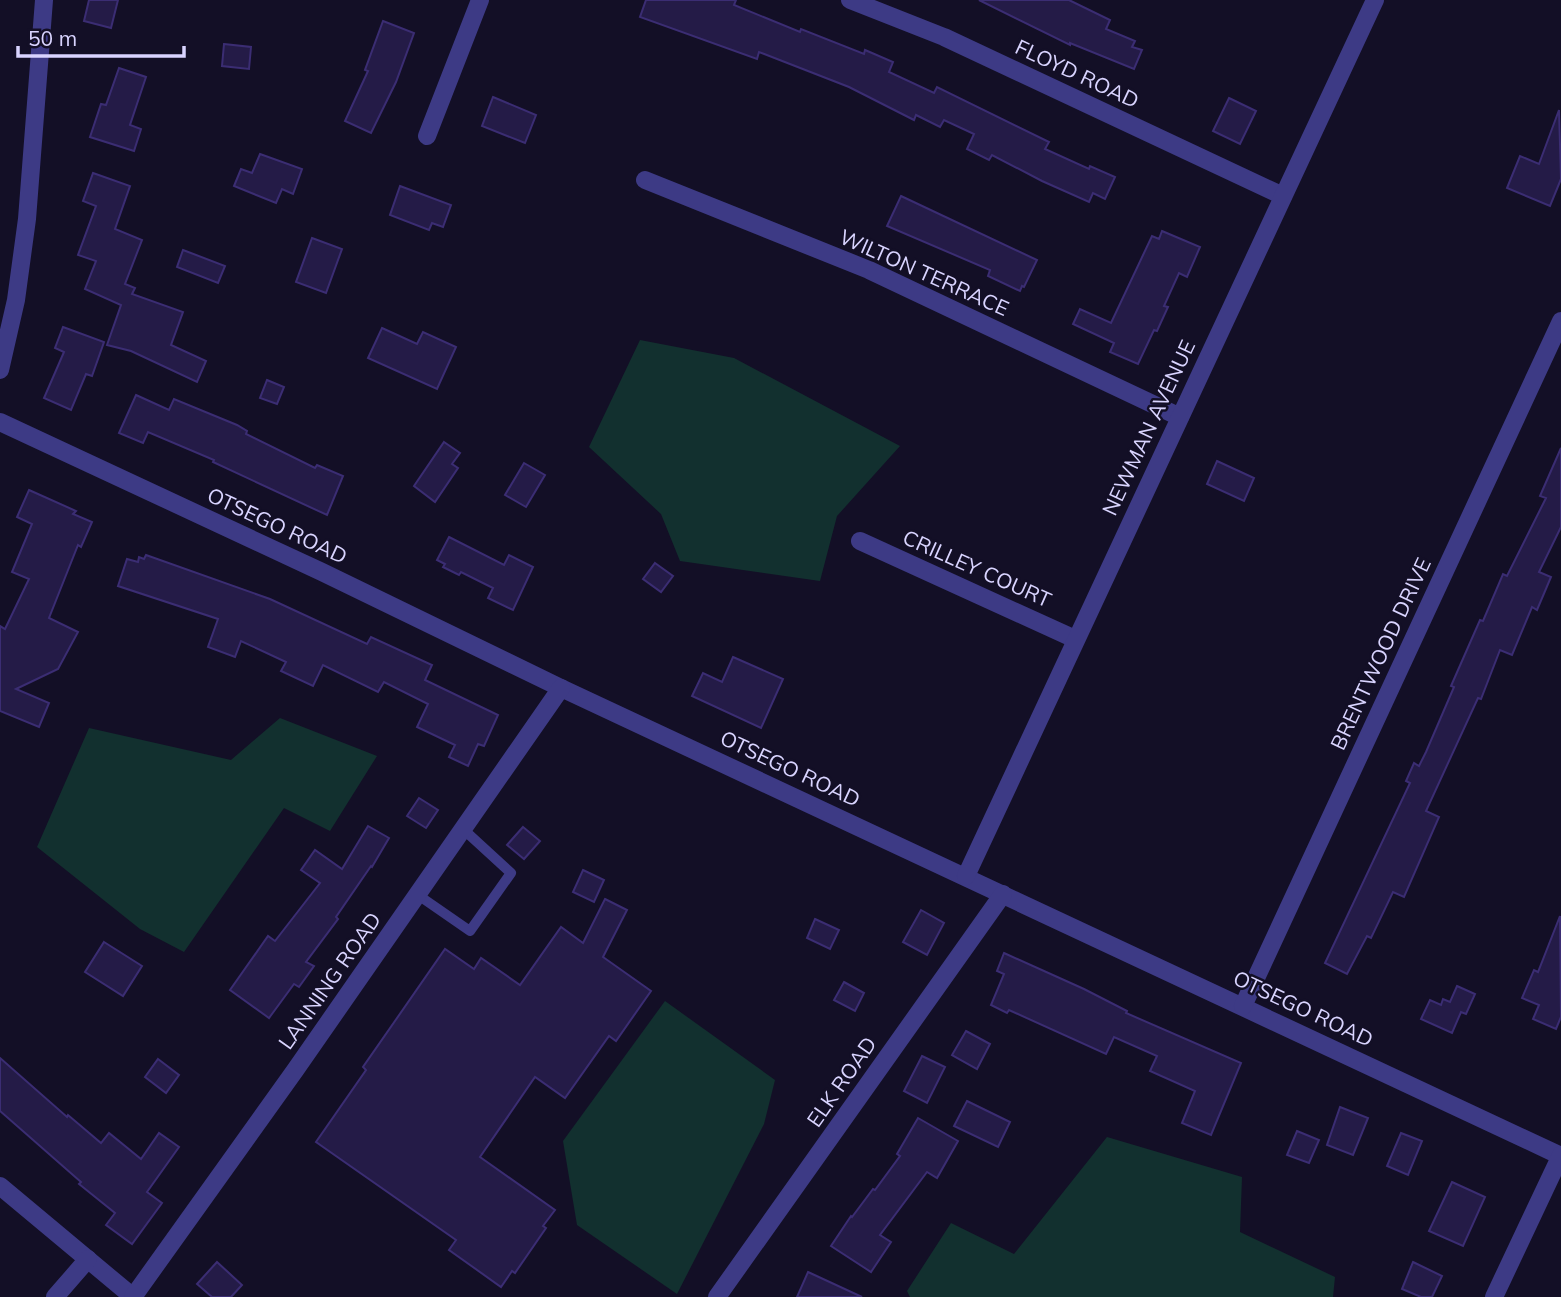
<svg xmlns="http://www.w3.org/2000/svg" width="1561" height="1297" font-family="Mulish,sans-serif">
	<style>
		.green { fill: #12302f }
		.building { fill: #241b47; stroke: #3b2d73; stroke-width: 2 }
		.lines { fill: none; stroke-linecap: round; stroke-linejoin: round }
		.service { stroke: #3d3a85; stroke-width: 10 }
		.minor { stroke: #3d3a85; stroke-width: 18 }
		.labels { text-anchor: middle; stroke-width: 5; stroke-linejoin: round; paint-order: stroke }
		.street-label { font-size: 21px; fill: #d9d4ff; stroke: #130f26 }
	</style>
	<rect width="100%" height="100%" fill="#130f26"/>
	<g class="green">
		<path d="M640,340l94,18 166,88 -63,70 -17,65 -140,-20 -19,-47 -72,-67z"/>
		<path d="M280,718l97,38 -47,75 -46,-23 -100,144 -44,-23 -103,-82 52,-119 142,32z"/>
		<path d="M665,1001l110,79 -11,44 -87,170 -100,-69 -14,-84z"/>
		<path d="M1107,1137l135,40 -2,55 95,45 -2,20h-423l-3,-6 44,-68 63,31z"/>
	</g>
	<g class="building">
		<path d="M89,0h29l-7,28 -27,-7z"/>
		<path d="M646,0h90l-2,5 66,27 1,-3 63,25 1,-4 28,12 -4,10 45,21 3,-6 112,55 -4,7 44,20 1,-3 25,11 -10,22 -12,-6 -4,9 -47,-21 -50,-26 -3,5 -22,-11 7,-15 -30,-14 -4,7 -24,-12 -2,5 -65,-33 -90,-35 -2,7 -117,-42z"/>
		<path d="M979,0h90l41,20 -4,9 29,12 -3,6 10,3 -8,19 -64,-26v2z"/>
		<path d="M383,21l31,12 -18,49 -25,51 -26,-12 23,-50 -3,-1z"/>
		<path d="M224,44l27,3 -2,22 -27,-3z"/>
		<path d="M119,68l27,9 -16,48 11,4 -7,22 -44,-14 11,-33 5,1z"/>
		<path d="M493,97l43,18 -11,28 -43,-17z"/>
		<path d="M1229,98l27,13 -16,33 -27,-13z"/>
		<path d="M1559,110l2,69 -11,27 -43,-18 13,-32 19,8z"/>
		<path d="M260,154l42,15 -9,25 -11,-5 -6,14 -42,-17 7,-17 11,4z"/>
		<path d="M93,173l37,13 -15,43 27,11 -17,44 10,4 -3,6 51,18 -12,33 35,16 -9,21 -66,-31 -24,-6 14,-40 -36,-16 11,-28 -18,-6 18,-49 -13,-5z"/>
		<path d="M400,186l51,19 -8,22 -11,-4 -3,7 -39,-15z"/>
		<path d="M901,196l136,64 -13,27 -2,-1 -2,5 -32,-15 2,-6 -103,-44z"/>
		<path d="M1162,231l38,16 -13,30 -8,-4 -15,33 4,1 -11,24 -3,-1 -16,34 -28,-12 4,-9 -41,-19 7,-15 31,14 41,-87 7,3z"/>
		<path d="M312,238l30,11 -16,44 -30,-11z"/>
		<path d="M183,250l42,16 -7,17 -41,-16z"/>
		<path d="M63,327l41,15 -12,34 -6,-2 -15,36 -27,-12 20,-46 -9,-4z"/>
		<path d="M382,328l35,16 6,-12 33,15 -19,42 -69,-31z"/>
		<path d="M267,380l17,7 -7,17 -17,-6z"/>
		<path d="M136,395l33,15 5,-11 63,26 10,6 -1,3 69,34 2,-3 26,11 -16,39 -114,-53 1,-2 -66,-28 -5,11 -24,-10z"/>
		<path d="M444,442l16,11 -8,11 6,4 -23,34 -21,-16z"/>
		<path d="M1561,448v79l-22,45 12,5 -14,33 -5,-3 -20,48 -12,-5 -19,49 -3,-1 -52,113 13,6 -35,80 -11,-5 -22,46 -4,-2 -20,38 -22,-11 85,-180 -4,-2 8,-18 5,3 7,-14 28,-65 -3,-1 29,-66 3,1 20,-47 4,2 39,-78 -6,-2z"/>
		<path d="M1217,461l37,17 -10,23 -37,-17z"/>
		<path d="M524,463l21,12 -19,32 -21,-12z"/>
		<path d="M29,490l47,21 -3,3 19,8 -11,25 -3,-2 -29,73 29,14 -20,37 -42,20 33,14 -10,24 -39,-16v-85l5,3 24,-50 -17,-7 20,-48 -15,-7z"/>
		<path d="M449,537l55,28 5,-10 24,12 -20,43 -25,-12 5,-10 -32,-16 -2,3 -16,-8 2,-3 -8,-4z"/>
		<path d="M146,555l124,44 97,45 4,-7 61,28 -7,15 73,35 -14,31 -6,-2 -10,22 -19,-9 6,-12 -38,-18 11,-23 -44,-22 -6,10 -55,-27 -10,21 -32,-15 5,-9 -45,-21 -6,16 -27,-10 10,-28 -100,-33 9,-27 11,3 1,-5 5,2z"/>
		<path d="M655,563l18,13 -12,16 -18,-13z"/>
		<path d="M733,657l50,22 -22,49 -69,-32 11,-23 19,9z"/>
		<path d="M419,798l19,12 -12,18 -19,-12z"/>
		<path d="M368,826l21,12 -17,29 -1,-1 -35,51 2,2 -32,43 8,4 -15,21 -5,-3 -25,34 -39,-28 38,-54 7,5 45,-58 -19,-13 14,-20 27,19z"/>
		<path d="M523,827l17,14 -16,18 -17,-14z"/>
		<path d="M583,870l21,10 -10,22 -21,-10z"/>
		<path d="M605,899l22,11 -24,47 48,34 -35,50 -7,-5 -44,62 -30,-21 -55,80 75,53 -12,16 3,2 -31,45 -3,-2 -11,16 -52,-37 7,-10 -140,-98 50,-72 -3,-3 82,-118 29,20 7,-11 39,27 41,-58 22,16z"/>
		<path d="M921,910l23,13 -17,32 -24,-13z"/>
		<path d="M1560,916l1,101 -5,12 -23,-10 6,-14 -17,-7 12,-28 4,2z"/>
		<path d="M815,919l24,11 -9,19 -23,-11z"/>
		<path d="M104,942l38,24 -19,30 -38,-24z"/>
		<path d="M1004,953l80,36 43,22 -1,2 115,50 -30,72 -29,-12 13,-32 -45,-20 7,-15 -43,-19 -8,17 -97,-44 -2,3 -16,-8 13,-31 -7,-3z"/>
		<path d="M844,982l20,11 -9,18 -21,-11z"/>
		<path d="M1457,986l18,8 -9,20 -5,-2 -9,21 -31,-14 9,-19 11,5 2,-6 7,3z"/>
		<path d="M966,1031l24,13 -13,25 -25,-14z"/>
		<path d="M922,1056l23,11 -18,36 -23,-12z"/>
		<path d="M0,1058l67,59 1,-2 33,28 8,-10 32,26 18,-26 20,14 -32,45 15,11 -30,41 -26,-19 9,-12 -36,-29 2,-2 -81,-71z"/>
		<path d="M158,1059l21,16 -13,18 -21,-16z"/>
		<path d="M967,1101l43,21 -12,25 -44,-21z"/>
		<path d="M1340,1107l28,11 -15,37 -26,-10z"/>
		<path d="M918,1118l40,23 -21,37 -10,-6 -47,63 11,7 -20,30 -40,-26 20,-30 1,1 21,-28 2,1 25,-34 -3,-2z"/>
		<path d="M1297,1131l22,9 -10,23 -22,-8z"/>
		<path d="M1401,1133l21,8 -14,34 -21,-9z"/>
		<path d="M1452,1182l33,15 -22,49 -34,-15z"/>
		<path d="M217,1262l25,23 -11,12h-19l-15,-13z"/>
		<path d="M1413,1262l29,14 -10,21h-11l-19,-8z"/>
		<path d="M808,1272l54,25h-65z"/>
	</g>
	<g class="lines">
		<path class="service" d="M418,895l52,36 41,-58 -48,-44"/>
		<g class="minor">
			<path d="M850,0l94,37 339,159"/>
			<path d="M427,136l53,-136"/>
			<path d="M645,180l224,90 311,147"/>
			<path d="M0,370l16,-70 11,-81 17,-219"/>
			<path d="M0,422l322,150 239,116 1000,468"/>
			<path d="M860,541l215,98"/>
			<path d="M966,876l409,-876"/>
			<path d="M1243,1006l318,-685"/>
			<path d="M0,1186l133,111"/>
			<path d="M55,1297l33,-38"/>
			<path d="M133,1297l163,-228 265,-381"/>
			<path d="M717,1297l286,-403"/>
			<path d="M1494,1297l67,-142"/>
		</g>
	</g>
	<g class="labels">
		<g class="street-label">
			<text transform="translate(1077 74) rotate(25)" y="7">FLOYD ROAD</text>
			<text transform="translate(924 273) rotate(24)" y="7">WILTON TERRACE</text>
			<text transform="translate(1149 428) rotate(-65)" y="7">NEWMAN AVENUE</text>
			<text transform="translate(277 526) rotate(25)" y="7">OTSEGO ROAD</text>
			<text transform="translate(977 569) rotate(24)" y="7">CRILLEY COURT</text>
			<text transform="translate(1381 654) rotate(-65)" y="7">BRENTWOOD DRIVE</text>
			<text transform="translate(790 769) rotate(25)" y="7">OTSEGO ROAD</text>
			<text transform="translate(330 981) rotate(-55)" y="7">LANNING ROAD</text>
			<text transform="translate(1303 1009) rotate(25)" y="7">OTSEGO ROAD</text>
			<text transform="translate(842 1082) rotate(-55)" y="7">ELK ROAD</text>
		</g>
	</g>
	<path d="M18 46v10h166v-10" fill="none" stroke="#d9d4ff" stroke-width="3.5"/>
	<text x="28" y="46" font-size="21" fill="#d9d4ff" stroke="#130f26" stroke-width="5" paint-order="stroke">50 m</text>
</svg>
